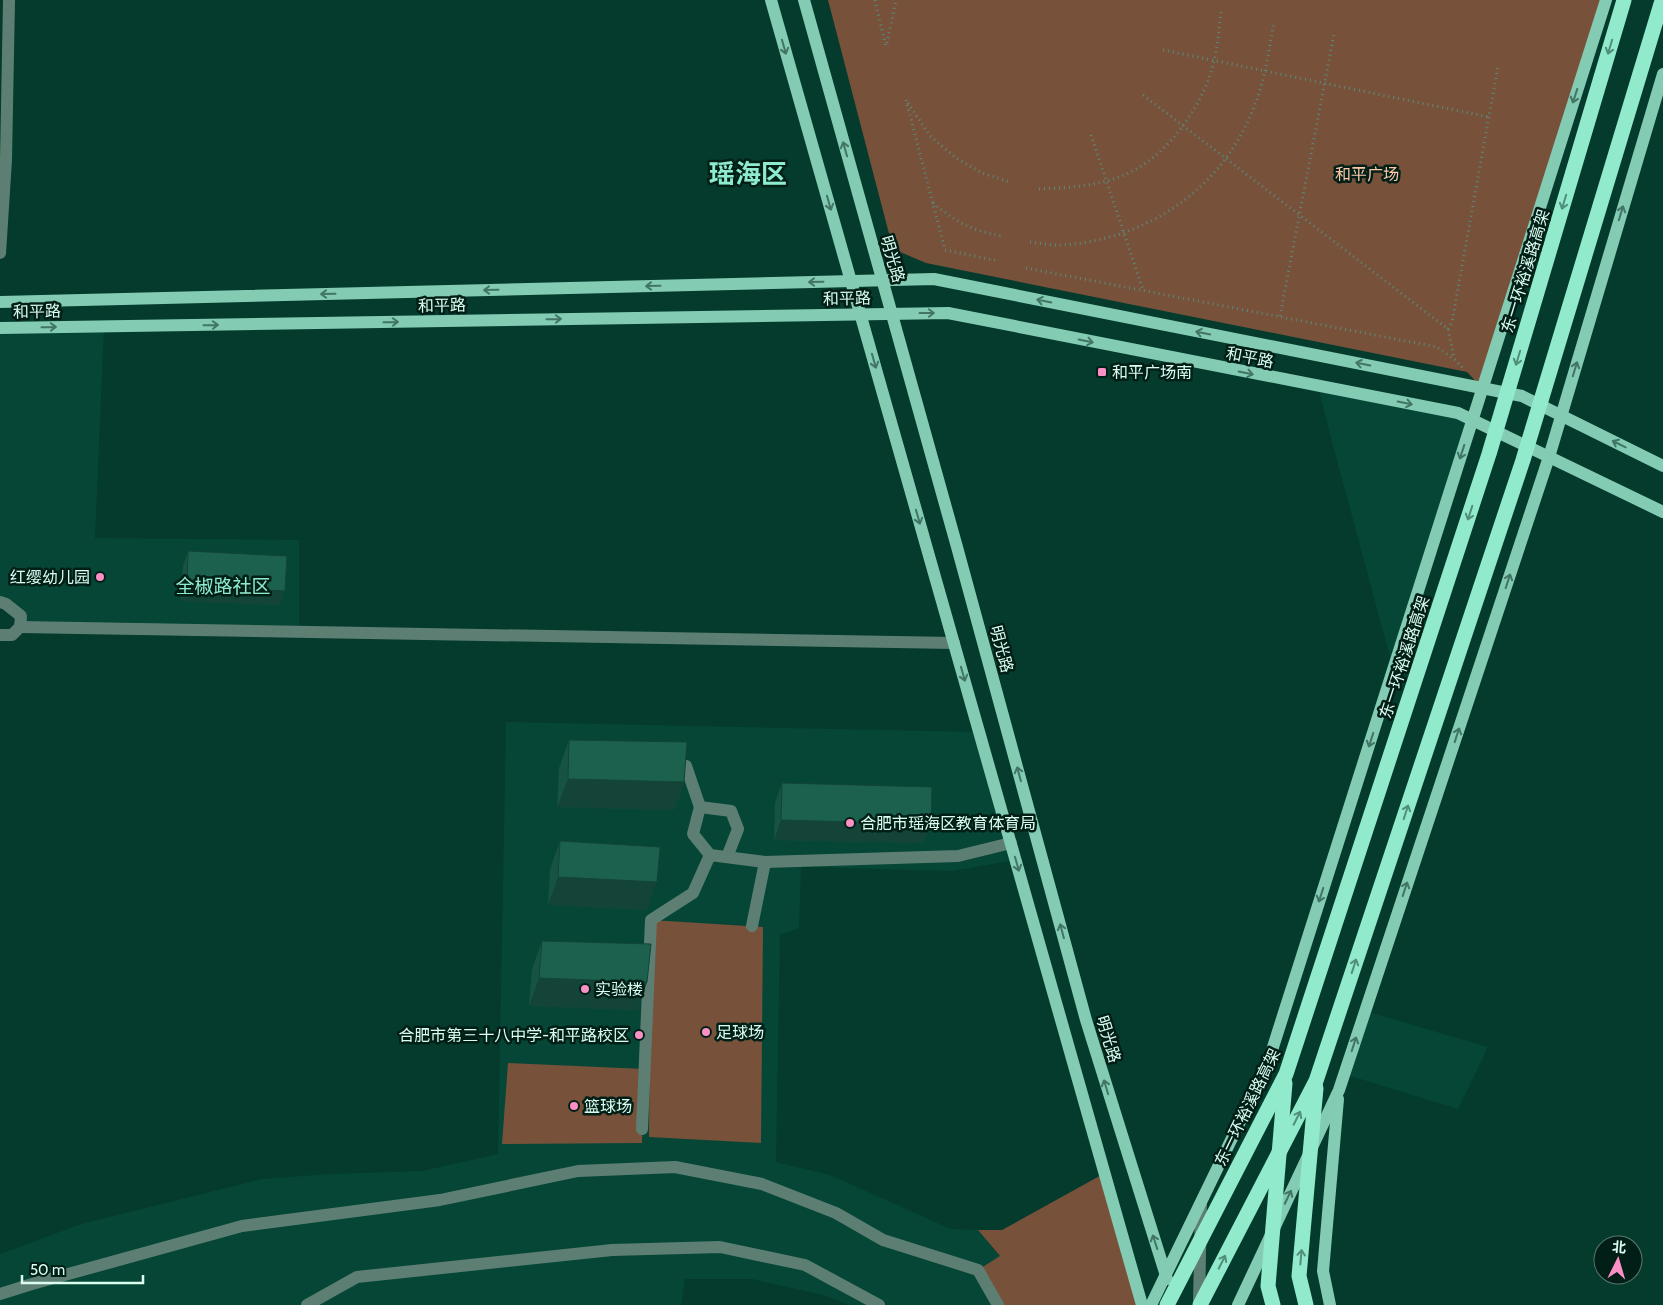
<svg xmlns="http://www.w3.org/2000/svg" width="1663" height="1305" font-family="Cabin,'Noto Sans SC',sans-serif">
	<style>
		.built { fill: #054636 }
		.green { fill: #78513a }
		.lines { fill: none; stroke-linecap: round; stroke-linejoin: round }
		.path { stroke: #5b8a7c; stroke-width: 3; stroke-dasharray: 1 4; stroke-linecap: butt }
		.minor { stroke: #5d7f73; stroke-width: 12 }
		.major { stroke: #83cbb3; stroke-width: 12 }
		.highway-bridge { stroke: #92eacd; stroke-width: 15 }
		.wall { fill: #175343 }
		.shaded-wall { fill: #134437 }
		.building { fill: #1b614e; stroke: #134437 }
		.oneway { stroke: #427565 }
		.oneway2 { stroke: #518f7b }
		.poi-dot { fill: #fc8fc3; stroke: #021f17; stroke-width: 2 }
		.labels { text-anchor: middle; stroke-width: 5; stroke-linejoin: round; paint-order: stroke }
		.park-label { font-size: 16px; fill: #fdc7a8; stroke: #021f17 }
		.street-label { font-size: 16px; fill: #dafdf0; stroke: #021f17 }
		.poi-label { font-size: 16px; fill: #dafdf0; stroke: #021f17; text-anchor: start }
		.quarter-label { font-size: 19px; fill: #8febcd; stroke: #021f17 }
		.town-label { font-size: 26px; font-weight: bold; fill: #8febcd; stroke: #021f17 }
	</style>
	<rect width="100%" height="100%" fill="#043b2d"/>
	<g class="built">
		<path d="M104,327l-9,211 204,2v91l-279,-4 1,-12 -21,-13v-274z"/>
		<path d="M1318,387l154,33 -79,248 -58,-215z"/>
		<path d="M506,722l473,10 36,128 -62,11 -152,-4 -2,61 -19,7 -4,227 54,13 121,54 27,1 22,27 -2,48h-149l-22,-9 -75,-17h-67l-4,26h-681v-51l81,-30 181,-45 68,-5 92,-3 76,-17z"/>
		<path d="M1365,1011l123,36 -30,62 -114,-35z"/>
	</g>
	<g class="green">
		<path d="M828,0h778l-124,388 -15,-16 -541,-109 -33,-14z"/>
		<path d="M651,920l112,7 -2,216 -112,-6z"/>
		<path d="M508,1063l136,6 -2,74 -140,1z"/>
		<path d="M1105,1173l37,132h-144l-20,-35 22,-14 -22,-26h24z"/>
	</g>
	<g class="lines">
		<g class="path">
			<path d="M875,0l11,47"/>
			<path d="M887,43l9,-43"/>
			<path d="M1163,50l326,67"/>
			<path d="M1143,95l305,234 6,29"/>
			<path d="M906,100l39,150 53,11"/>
			<path d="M908,103l22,33 26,22 26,15 28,9"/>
			<path d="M1091,135l52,155"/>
			<path d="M1039,189c30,-1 61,-3 90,-16 40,-19 75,-69 85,-112 4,-16 5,-33 7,-49"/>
			<path d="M933,203c23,19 39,28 69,33"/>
			<path d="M1030,242c9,1 18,3 27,3 16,0 33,-3 49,-7 68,-18 122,-64 148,-131 11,-26 15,-57 20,-85"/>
			<path d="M1026,268l411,79 17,12 11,11"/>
			<path d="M1280,316l54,-282"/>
			<path d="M1448,329l4,-7 46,-256"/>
		</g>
		<g class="minor">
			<path d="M0,253l6,-93 3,-160"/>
			<path d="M0,602l6,2 15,12 -1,11 -8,8h-12"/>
			<path d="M20,627l934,16"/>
			<path d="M669,766h17l14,41 31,4 7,18 -11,28"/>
			<path d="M700,807l-7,27 17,21"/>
			<path d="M752,926l13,-64"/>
			<path d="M642,1129l9,-209 42,-27 17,-38 55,7 193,-6 53,-13"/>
			<path d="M0,1294l32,-10 210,-58 198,-26 138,-29 97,-4 87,17 74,29 47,27 95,30 20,35"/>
			<path d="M307,1305l50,-28 255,-27 108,-3 85,18 74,40"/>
			<path d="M1199,1305l2,-102"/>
		</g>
		<g class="major">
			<path d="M771,0l371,1305"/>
			<path d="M804,0l153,547 129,473 81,259"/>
			<path d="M0,302l934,-23 588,117 141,70"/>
			<path d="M0,328l948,-15 510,100 205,99"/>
			<path d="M1151,1305l116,-239 339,-1066"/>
			<path d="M1238,1305l101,-215 210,-633 114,-383"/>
			<path d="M1330,1305l-7,-34 15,-172"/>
		</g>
		<g class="highway-bridge">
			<path d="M1167,1305l119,-231 203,-620 135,-454"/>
			<path d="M1200,1305l116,-224 207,-621 138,-456"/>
			<path d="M1273,1305l-5,-19 17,-203"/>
			<path d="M1306,1305l-7,-29 17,-188"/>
		</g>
	</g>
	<g class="wall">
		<path d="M188,551l92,54 -99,-4 2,-35z"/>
		<path d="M569,740l115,42 -10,28 -117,-3 2,-39z"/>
		<path d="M782,783l142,60 -150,-3 1,-37z"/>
		<path d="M560,841l87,69 -99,-5 2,-36z"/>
		<path d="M542,941l105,41 -10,28 -108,-4 3,-37z"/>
	</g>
	<g class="shaded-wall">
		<path d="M187,586l98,5 -5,14 -99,-4z"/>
		<path d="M568,779l116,3 -10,28 -117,-3z"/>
		<path d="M781,820l150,4 -7,19 -150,-3z"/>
		<path d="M558,877l99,5 -10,28 -99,-5z"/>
		<path d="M539,978l108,4 -10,28 -108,-4z"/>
	</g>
	<g class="building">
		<path d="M188,551l99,5 -2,35 -98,-5z"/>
		<path d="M569,740l118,2 -3,40 -116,-3z"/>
		<path d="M782,783l150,4 -1,37 -150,-4z"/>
		<path d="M560,841l100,6 -3,35 -99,-5z"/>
		<path d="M542,941l109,3 -4,38 -108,-4z"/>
	</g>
	<defs><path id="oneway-shaft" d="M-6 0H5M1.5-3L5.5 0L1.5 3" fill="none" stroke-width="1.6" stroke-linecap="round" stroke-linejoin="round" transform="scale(1.25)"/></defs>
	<g class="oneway">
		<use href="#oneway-shaft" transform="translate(784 47) rotate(74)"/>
		<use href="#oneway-shaft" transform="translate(1575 96) rotate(108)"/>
		<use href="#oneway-shaft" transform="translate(845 149) rotate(-106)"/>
		<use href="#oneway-shaft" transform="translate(829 203) rotate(74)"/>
		<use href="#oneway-shaft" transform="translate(1621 213) rotate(-73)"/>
		<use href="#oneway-shaft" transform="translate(816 282) rotate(179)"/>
		<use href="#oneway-shaft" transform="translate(653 286) rotate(179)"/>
		<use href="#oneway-shaft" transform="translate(491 290) rotate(179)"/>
		<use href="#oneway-shaft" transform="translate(328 294) rotate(179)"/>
		<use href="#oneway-shaft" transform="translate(1044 301) rotate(-169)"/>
		<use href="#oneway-shaft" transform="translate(927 313)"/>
		<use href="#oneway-shaft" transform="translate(554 319) rotate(-1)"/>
		<use href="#oneway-shaft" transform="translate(391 322) rotate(-1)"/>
		<use href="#oneway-shaft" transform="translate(211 325) rotate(-1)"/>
		<use href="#oneway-shaft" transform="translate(49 327) rotate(-1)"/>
		<use href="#oneway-shaft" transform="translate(1203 333) rotate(-169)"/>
		<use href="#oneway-shaft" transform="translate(1086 341) rotate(11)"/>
		<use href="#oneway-shaft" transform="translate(874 361) rotate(74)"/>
		<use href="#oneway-shaft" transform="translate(1363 364) rotate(-169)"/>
		<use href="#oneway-shaft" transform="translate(1575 369) rotate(-73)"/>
		<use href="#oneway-shaft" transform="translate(1246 373) rotate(11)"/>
		<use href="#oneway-shaft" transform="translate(1405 403) rotate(11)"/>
		<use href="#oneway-shaft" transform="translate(1619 444) rotate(-154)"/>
		<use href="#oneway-shaft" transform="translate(1462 452) rotate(108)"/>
		<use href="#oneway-shaft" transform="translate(918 517) rotate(74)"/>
		<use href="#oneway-shaft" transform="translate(1508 581) rotate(-72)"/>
		<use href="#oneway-shaft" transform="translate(963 674) rotate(74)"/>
		<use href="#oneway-shaft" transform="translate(1457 735) rotate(-72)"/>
		<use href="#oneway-shaft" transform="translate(1371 740) rotate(108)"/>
		<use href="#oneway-shaft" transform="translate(1019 774) rotate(-105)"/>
		<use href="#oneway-shaft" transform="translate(1017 864) rotate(74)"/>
		<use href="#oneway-shaft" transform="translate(1405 889) rotate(-72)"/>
		<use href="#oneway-shaft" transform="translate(1321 895) rotate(108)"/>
		<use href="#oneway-shaft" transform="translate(1062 931) rotate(-105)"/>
		<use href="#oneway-shaft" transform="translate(1354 1044) rotate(-72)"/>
		<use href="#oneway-shaft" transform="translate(1106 1087) rotate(-107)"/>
		<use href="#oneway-shaft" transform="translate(1288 1197) rotate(-65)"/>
		<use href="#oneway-shaft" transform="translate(1155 1242) rotate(-108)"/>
	</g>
	<g class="oneway2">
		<use href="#oneway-shaft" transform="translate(1610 47) rotate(107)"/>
		<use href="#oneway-shaft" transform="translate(1564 202) rotate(107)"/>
		<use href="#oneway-shaft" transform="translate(1518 358) rotate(107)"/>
		<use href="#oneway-shaft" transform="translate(1470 513) rotate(108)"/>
		<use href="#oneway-shaft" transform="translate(1406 812) rotate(-72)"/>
		<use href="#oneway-shaft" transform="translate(1354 966) rotate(-72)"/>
		<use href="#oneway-shaft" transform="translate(1297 1118) rotate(-63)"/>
		<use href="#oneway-shaft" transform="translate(1301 1257) rotate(-85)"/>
		<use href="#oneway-shaft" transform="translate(1222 1262) rotate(-63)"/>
	</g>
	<g class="poi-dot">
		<rect x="1097" y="367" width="10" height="10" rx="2.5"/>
		<circle cx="100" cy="577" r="5"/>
		<circle cx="850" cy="823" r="5"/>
		<circle cx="585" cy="989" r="5"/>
		<circle cx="706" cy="1032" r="5"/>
		<circle cx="639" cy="1035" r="5"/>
		<circle cx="574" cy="1106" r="5"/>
	</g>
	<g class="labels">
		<g class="park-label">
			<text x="1367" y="180">和平广场</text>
		</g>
		<g class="street-label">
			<text transform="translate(893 259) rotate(74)" y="6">明光路</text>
			<text transform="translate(1525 271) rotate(-73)" y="6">东一环裕溪路高架</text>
			<text transform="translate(847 298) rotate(-1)" y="6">和平路</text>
			<text transform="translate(442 305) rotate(-1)" y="6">和平路</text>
			<text transform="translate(37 311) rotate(-1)" y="6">和平路</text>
			<text transform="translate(1250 357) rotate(11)" y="6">和平路</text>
			<text transform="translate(1002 649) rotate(75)" y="6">明光路</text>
			<text transform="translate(1404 657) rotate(-72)" y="6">东一环裕溪路高架</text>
			<text transform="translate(1109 1039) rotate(73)" y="6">明光路</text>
			<text transform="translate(1247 1107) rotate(-64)" y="6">东一环裕溪路高架</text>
		</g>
		<g class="poi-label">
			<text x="1112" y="378">和平广场南</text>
			<text x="90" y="583" text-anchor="end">红缨幼儿园</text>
			<text x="860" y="829">合肥市瑶海区教育体育局</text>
			<text x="595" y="995">实验楼</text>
			<text x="716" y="1038">足球场</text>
			<text x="629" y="1041" text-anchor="end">合肥市第三十八中学-和平路校区</text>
			<text x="584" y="1112">篮球场</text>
		</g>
		<g class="quarter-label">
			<text x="223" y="593">全椒路社区</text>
		</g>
		<g class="town-label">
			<text x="748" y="183">瑶海区</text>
		</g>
	</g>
	<g transform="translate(1618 1260) rotate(5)"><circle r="24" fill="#021f17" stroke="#58786e"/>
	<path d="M0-4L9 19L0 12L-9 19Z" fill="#fc8fc3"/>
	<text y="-8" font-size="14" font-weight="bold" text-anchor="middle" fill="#dafdf0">北</text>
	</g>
	<path d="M22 1275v8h121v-8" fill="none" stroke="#dafdf0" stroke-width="2.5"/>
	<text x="30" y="1275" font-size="15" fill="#dafdf0" stroke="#021f17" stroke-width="4" paint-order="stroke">50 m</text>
</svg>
